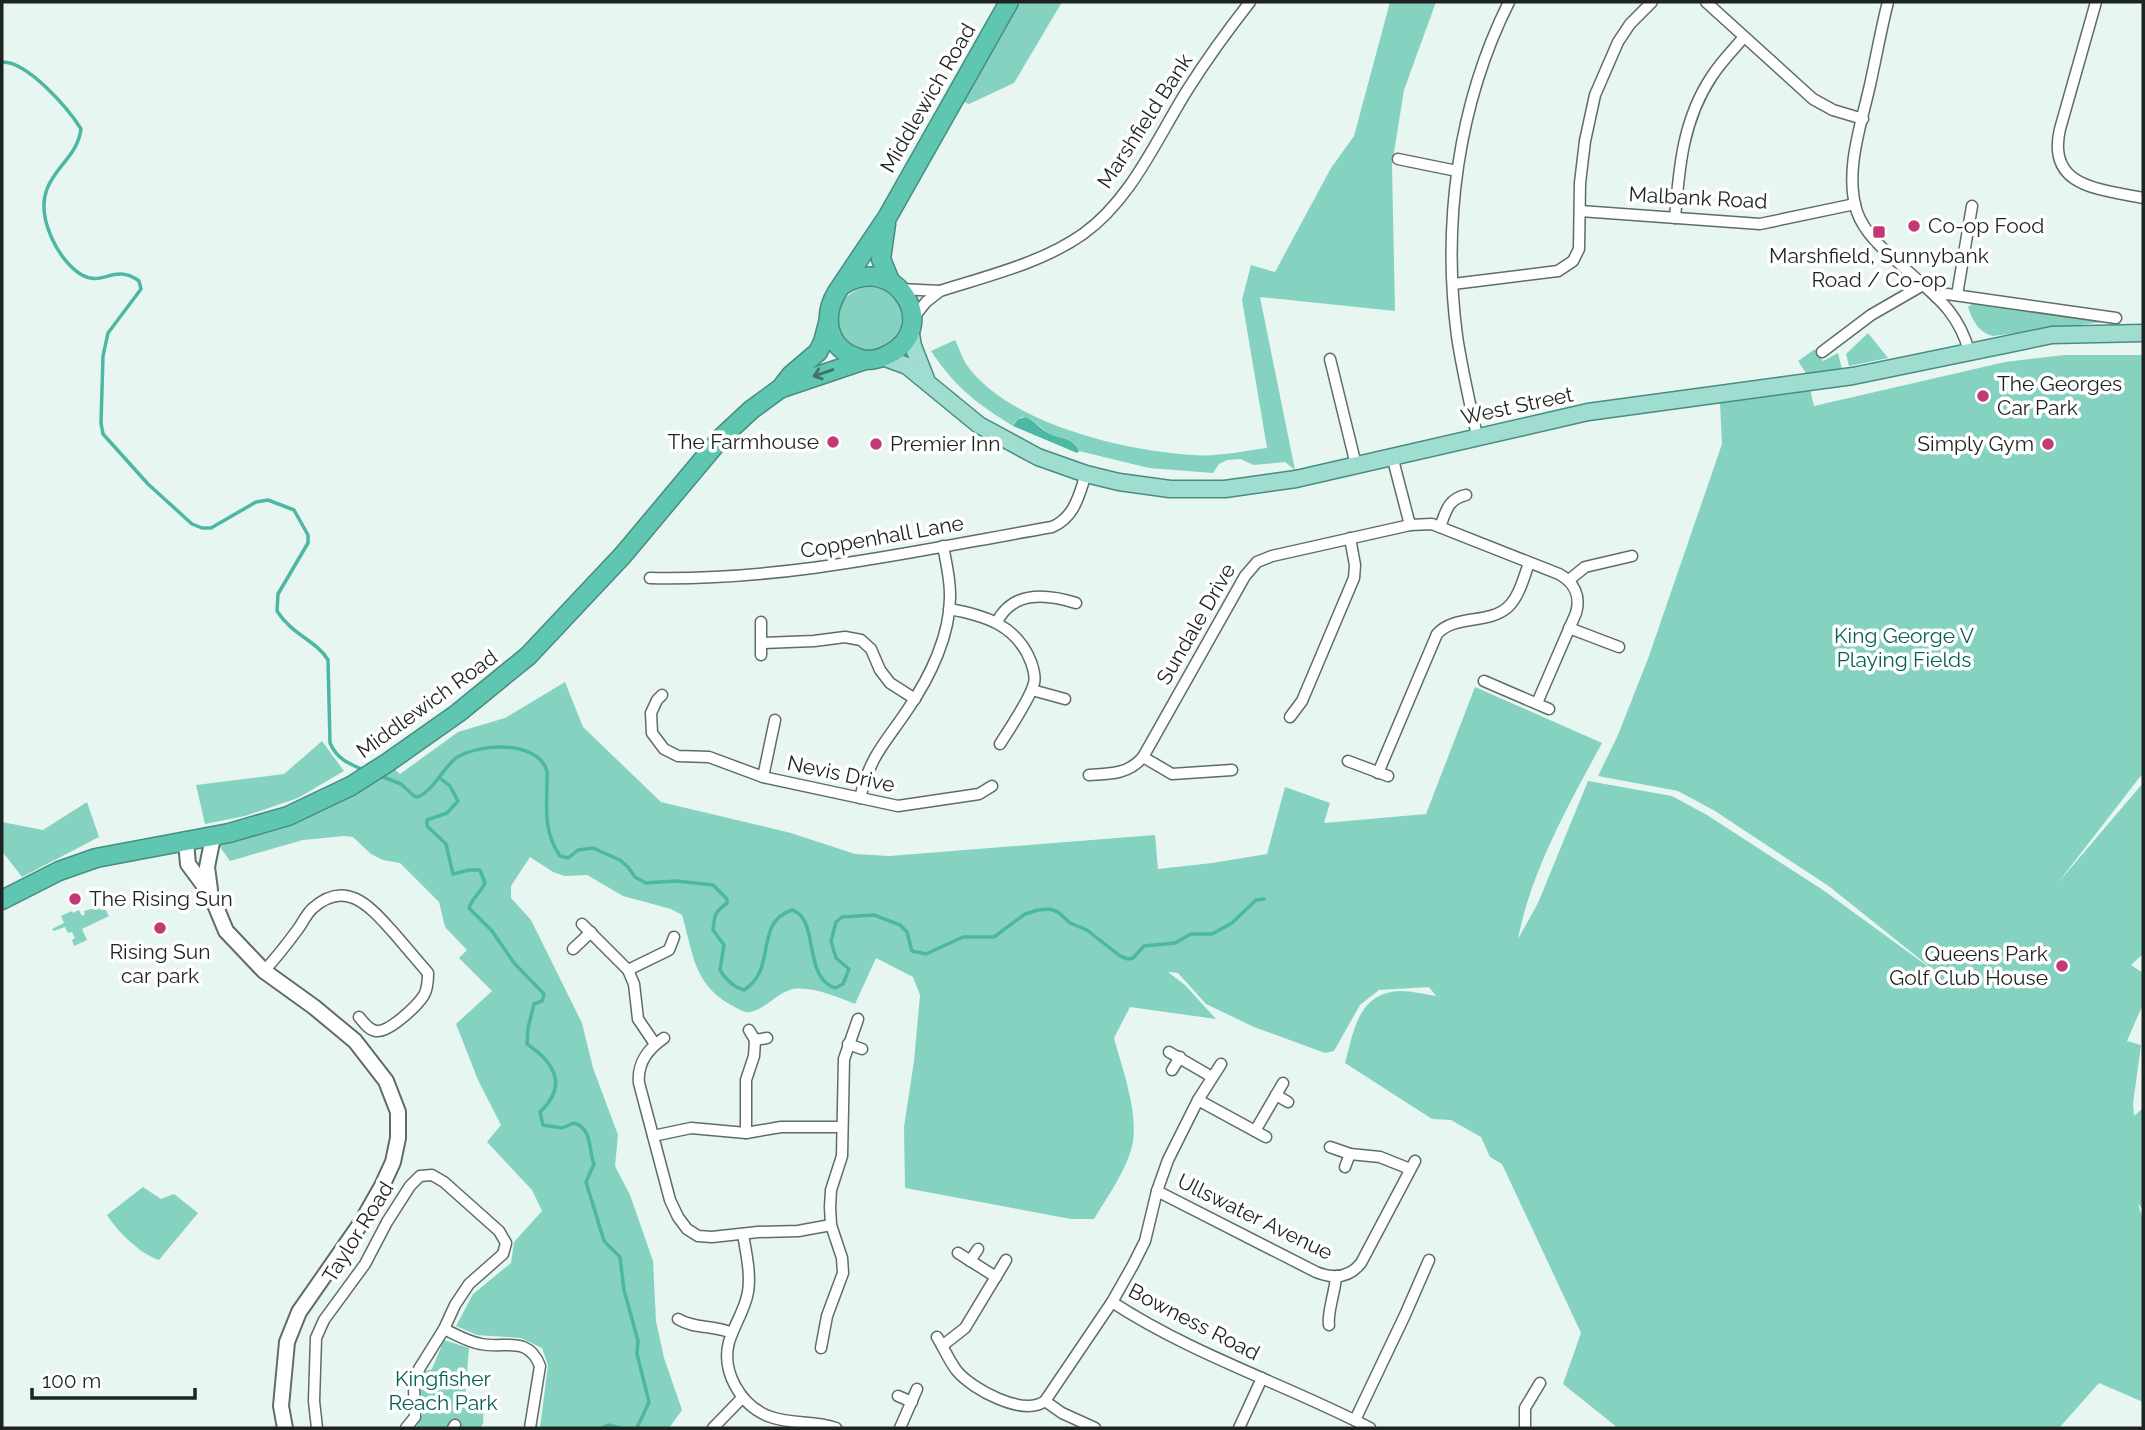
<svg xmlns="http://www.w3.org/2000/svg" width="2145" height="1430" font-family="Raleway,sans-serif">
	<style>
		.green { fill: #85d2c0 }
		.water { fill: #4cb8a3 }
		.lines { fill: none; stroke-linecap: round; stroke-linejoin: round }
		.stream { stroke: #4cb8a3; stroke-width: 3.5 }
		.street-casing { stroke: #5f6c68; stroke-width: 13 }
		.secondary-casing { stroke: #5f6c68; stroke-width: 18 }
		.primary-casing { stroke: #478d7f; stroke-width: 19 }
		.highway-casing { stroke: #478d7f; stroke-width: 21 }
		.street { stroke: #fff; stroke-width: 10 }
		.secondary { stroke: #fff; stroke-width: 14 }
		.primary { stroke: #9eddd0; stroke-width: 16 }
		.highway { stroke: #5ec6b1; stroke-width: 18 }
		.oneway { stroke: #3e7469 }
		.poi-dot { fill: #c23975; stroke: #fff; stroke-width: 2.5 }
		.labels { text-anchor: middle; stroke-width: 7; stroke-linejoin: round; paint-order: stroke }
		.street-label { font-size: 21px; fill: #1d2321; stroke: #fff }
		.poi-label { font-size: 21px; fill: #1d2321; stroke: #fff; text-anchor: start }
		.park-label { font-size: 21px; fill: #066354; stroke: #fff }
	</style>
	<rect width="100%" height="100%" fill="#e8f6f2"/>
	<g class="green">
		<path d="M1021,2h41l-48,81 -45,21 -5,-2z"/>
		<path d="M1390,2h46l-32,88 -12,75 3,146 -135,-14 35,173 -10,-8 -31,3 -14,-6 -13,1 -8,4 -6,9 -64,-5 -70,-17c-6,-14 -17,-12 -29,-17 -11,-5 -26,-30 -37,-8 -37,-23 -57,-38 -82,-75l24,-11c4,8 7,17 11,24 42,60 158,87 227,91 24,2 50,-4 74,-7l-25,-148 9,-35 24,7 56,-104 23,-32z"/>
		<circle cx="870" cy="319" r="32"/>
		<path d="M1973,303l112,16 34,1 -126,16c-14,-3 -21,-16 -25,-29z"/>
		<path d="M1868,333l20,25 -39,8 -3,-12z"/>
		<path d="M1815,349l8,12 15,-8 4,16 -34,7 -10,-15z"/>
		<path d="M2064,355h79v418l-86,111 86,-101v171l-12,11 12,8v31l-16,37 14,4 -8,59 1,12 9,-8v101l-5,-5 5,16v182l-44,-19 -40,45h-441l-55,-44 18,-51 -79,-169 -12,-7 -9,-20 -30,-17 -19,-1 -87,-56c8,-28 12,-65 46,-71 14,-3 31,2 45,4l-7,-9 -50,3 -19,15 -26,46 -9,2 -71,-26 -48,-23 -28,-31 -10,-1 17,13 31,34 -86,-12 -16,31c9,34 29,85 15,118 -8,22 -23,43 -35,63h-23l-166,-31 -1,-61 10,-66 6,-66 -7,-18 -37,-19 -21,46c-17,-7 -43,-18 -62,-15 -15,3 -27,20 -43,23 -7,1 -13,-4 -19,-7 -38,-21 -38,-53 -49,-90l-11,-6 -48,-13 -36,-21 -22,1 -12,-4 -23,-15 -19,29v12l20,22 51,103 11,45 25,67 -3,31 15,29 23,66 3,60 8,37 18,52 -13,18h-129l8,-63 -6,-17 -21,-10 -44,-3 -21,-9 17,-32 38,-31 3,-21 28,-31 -10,-21 -45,-48 14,-17 -23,-45 -22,-56 36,-33 -33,-33 8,-8 -22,-23 -6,-25 -39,-39 -17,-3 -12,-6 -18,-17 -9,-1 -41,4 -73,21 -17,-24 16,-4 158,-70 13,11 58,-42 47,-14 60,-36 18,45 78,75 130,31 64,21 34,2 266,-21 3,34 54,-6 55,-9 18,-67 45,16 -6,20 102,-9 49,-127 127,56c-33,61 -71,128 -84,196l20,-36 50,-122 84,15 35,19 116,75 118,86 -111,-89 -115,-76 -37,-20 -80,-15 20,-41 31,-79 73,-212 -2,-41 90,-14 4,17 191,-44z"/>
		<path d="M322,741l22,30 -46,27 -53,18 -40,8 -9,-39 88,-11z"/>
		<path d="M87,802l12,35 -77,40 -20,-26v-29l41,8z"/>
		<path d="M99,907l2,3 4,-1 4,7 -27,13 5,11 -13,6 -2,-6 3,-2 -3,-6 -4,1 -3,-6 -11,4 -2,-2 12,-6 -3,-7 11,-5 1,2 6,-3 3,6 3,-2 -1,-3z"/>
		<path d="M143,1187l18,12 13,-5 24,19 -39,47c-19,-6 -42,-29 -52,-45z"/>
		<path d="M444,1340l25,8 -4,51 19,3 -1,22 -3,4h-19l-7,-6 -5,6h-33l8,-17c-6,-14 -4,-27 1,-40l7,-2z"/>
	</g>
	<path class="water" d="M1026,417c9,4 15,13 24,17 11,5 23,3 29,17l-2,2 -64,-27 5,-7z"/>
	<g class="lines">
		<g class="stream">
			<path d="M2,62c25,-1 66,46 79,67 -4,28 -25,36 -34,60 -11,28 11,72 35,86 21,12 32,-12 57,6l2,8 -33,44 -5,23 -2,67 2,11 45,50 44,40 10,4h9l45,-26 12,-2 26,10 14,25v8l-30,51 -1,17c15,24 40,30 51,49l2,83c7,16 19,21 34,27"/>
			<path d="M378,775l23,9 13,12 4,1c17,-8 24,-28 38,-39 23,-15 82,-18 91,13 1,32 -6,57 13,85l8,2 10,-8 15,-2 27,12 8,7 7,10 11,6 30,-2 37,4 14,14v4c-13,10 -12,11 -14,27l11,15 -4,25c6,10 13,17 24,20 34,-21 9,-67 48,-80 28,8 10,67 43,78l8,-4 6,-15 -13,-11 -5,-17 5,-19 6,-5 32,-2 26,10 7,7 5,19 14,3 37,-17h31l31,-23 13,-4 12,-1 8,3 12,11 17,7 33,26 8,3 5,-1 11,-12 31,-3 16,-9h21l20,-11 24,-23 8,-1"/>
			<path d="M440,778l10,8 8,15 -11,12 -20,7v6l19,18 7,30 16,-4h11l5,13c-4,9 -13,15 -16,25l23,23 22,32 30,31 -2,7 -8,3 -6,24 -1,16c28,19 41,42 13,68l3,13 19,3 12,-5c19,6 14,26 20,41l-8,18 18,59 16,16 4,33 14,51 -1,13 12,48 -12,26"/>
			<path d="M602,1428l6,-3 12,3"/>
		</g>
		<defs>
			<g id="street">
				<path d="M1706,2l107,97 20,11 30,9"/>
				<path d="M1888,2c-7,27 -12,56 -18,83 -9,40 -26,87 -13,127 8,22 27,38 44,53 31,29 56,43 68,86"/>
				<path d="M2096,2l-36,127c-14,59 41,60 83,69"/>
				<path d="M1398,159l59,12"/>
				<path d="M1580,211l180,13 95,-20"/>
				<path d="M1675,218c4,-51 8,-99 37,-142 9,-14 21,-26 32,-39"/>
				<path d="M1453,284l105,-13 15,-10 6,-12 1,-66 5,-42 10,-46 23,-53 12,-18 22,-22"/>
				<path d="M900,289l40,2"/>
				<path d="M1957,295l15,-89"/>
				<path d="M1936,297l11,-3 169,24"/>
				<path d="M914,317l12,-15 14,-11c47,-15 102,-28 143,-57 49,-35 74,-96 105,-145 19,-30 40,-59 62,-87"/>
				<path d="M1822,352l49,-37 52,-30"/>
				<path d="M1330,359l26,106"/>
				<path d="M1477,436c-7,-33 -15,-66 -20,-100 -15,-113 1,-232 52,-334"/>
				<path d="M1392,456l18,69 22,-1 127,50c15,8 22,22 17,39l-39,90"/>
				<path d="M1440,527c6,-16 8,-28 26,-32"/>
				<path d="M650,578c137,3 269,-28 402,-51 23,-10 27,-32 34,-53"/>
				<path d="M1569,580l16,-13 47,-11"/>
				<path d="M949,609c35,6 68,16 82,53 2,6 5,14 3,21 -3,14 -25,47 -34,61"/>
				<path d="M761,622v33"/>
				<path d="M997,622c16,-32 50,-28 79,-19"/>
				<path d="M1569,628l50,19"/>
				<path d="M763,643l51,-2 31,-4 16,3 10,9 9,21 10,13 25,16"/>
				<path d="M1484,681l65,28"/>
				<path d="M1032,690l33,9"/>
				<path d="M662,695l-5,5 -6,13 1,20 12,16 14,7 31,1 54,20 135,29 81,-12 13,-8"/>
				<path d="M1290,717l12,-16 52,-123 1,-13 -5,-27"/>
				<path d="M1143,757l29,17 60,-4"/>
				<path d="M1348,761l40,15"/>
				<path d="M1378,773l59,-139c18,-20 51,-9 71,-27 11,-10 16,-30 21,-44"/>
				<path d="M1089,775c21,-1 40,-1 54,-18l102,-181 12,-14 15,-6 138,-31"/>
				<path d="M763,777l12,-57"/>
				<path d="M860,798c11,-44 24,-53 48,-89 22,-32 43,-75 42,-115 0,-16 -4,-32 -7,-48"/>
				<path d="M582,924l46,46 6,14 4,35 17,25"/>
				<path d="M573,949l18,-17"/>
				<path d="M628,970l41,-20 5,-13"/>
				<path d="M264,971c12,-13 23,-27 34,-42 5,-7 9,-16 15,-21 34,-30 58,0 80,24 12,14 23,27 35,41 0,7 0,15 -4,22 -6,10 -35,38 -48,36 -7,-1 -12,-8 -17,-14"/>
				<path d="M664,1038c-15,10 -27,25 -25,45l31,117 8,17 9,12 11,7 14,1 46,-5 40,-1 33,-6"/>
				<path d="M755,1040l12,-2"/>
				<path d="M848,1044l14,5"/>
				<path d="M1169,1052l43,25"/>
				<path d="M1172,1070l8,-13"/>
				<path d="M1276,1095l12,7"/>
				<path d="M1198,1100l68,37"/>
				<path d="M1255,1131l28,-48"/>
				<path d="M746,1133v-53l8,-24 1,-16 -6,-10"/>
				<path d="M653,1136l38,-8 55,5 35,-6h61"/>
				<path d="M1330,1147l20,7 30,3 30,12"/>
				<path d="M1345,1167l5,-13"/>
				<path d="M1157,1191l159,81c17,7 33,6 45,-9l54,-102"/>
				<path d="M743,1234c3,19 8,39 5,58 -3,18 -14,33 -19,50 -8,30 12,63 39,74 22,9 46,4 68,12"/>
				<path d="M958,1253l38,24"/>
				<path d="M970,1261l8,-12"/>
				<path d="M1112,1302c81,53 173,82 258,126"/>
				<path d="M678,1319c16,10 36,6 54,14"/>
				<path d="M1329,1325c-2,-12 6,-33 7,-48"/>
				<path d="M444,1329c11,5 24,13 37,15 24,5 47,-9 59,22l-10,62"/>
				<path d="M937,1337c7,11 12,24 20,34 15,18 66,46 88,30l67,-99 21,-37 12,-24 12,-50 11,-31 30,-60 23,-36"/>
				<path d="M942,1346l23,-18 41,-68"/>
				<path d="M821,1348l6,-32 16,-43 -1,-15 -11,-33 -1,-18 1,-17 11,-34 2,-97 14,-40"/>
				<path d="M898,1396l14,6"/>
				<path d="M1045,1401l17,12 33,15"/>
				<path d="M1355,1420l50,-105 24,-55"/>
				<path d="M317,1428l-3,-27 2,-63 8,-18 41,-56 22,-42 23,-36 10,-10 12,-1 12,7 55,49 7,12 -3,11 -34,30 -14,21 -11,24 -25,40 -5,17 1,31 -9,11"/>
				<path d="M453,1428l2,-3"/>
				<path d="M713,1428l29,-30"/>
				<path d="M900,1428l17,-39"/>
				<path d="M1239,1428l23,-50"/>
				<path d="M1525,1428v-20l15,-25"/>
			</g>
			<g id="secondary">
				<path d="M186,842l2,22 23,31 15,36 38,40 50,36 41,34 31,40 12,31v26l-5,24 -11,24 -21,37 -62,89 -12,30 -6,64 4,22"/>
				<path d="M210,890l-3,-23 6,-30"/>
			</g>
			<g id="primary">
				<path d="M910,329l3,17 13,33"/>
				<path d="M883,357l24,9 72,59 59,32 48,17 33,8 51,7h55l71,-10 292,-67 265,-36 199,-41 91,-2"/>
			</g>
			<g id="highway">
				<path d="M886,224l-5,35 9,22"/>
				<path d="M841,286c54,-36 101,41 48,68 -9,5 -21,8 -31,4 -31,-10 -36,-41 -21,-66l51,-76 121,-214"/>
				<path d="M782,388l83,-28"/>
				<path d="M2,900l57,-29 37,-13 133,-25 59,-17 63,-30 36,-23 71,-50 70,-57 95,-101 98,-117 30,-28 30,-22 10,-13 27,-23 5,-10 5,-19"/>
			</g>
		</defs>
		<use href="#street" class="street-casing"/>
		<use href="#secondary" class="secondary-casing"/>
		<use href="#primary" class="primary-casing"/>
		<use href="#highway" class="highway-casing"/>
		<use href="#street" class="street"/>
		<use href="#secondary" class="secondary"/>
		<use href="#primary" class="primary"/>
		<use href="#highway" class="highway"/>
	</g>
	<defs><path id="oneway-shaft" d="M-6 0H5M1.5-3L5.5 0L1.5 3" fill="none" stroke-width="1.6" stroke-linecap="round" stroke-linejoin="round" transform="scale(1.75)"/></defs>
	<use class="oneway" href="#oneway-shaft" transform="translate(823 373) rotate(161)"/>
	<g class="poi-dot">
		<circle cx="1914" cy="226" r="7"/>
		<rect x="1872" y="225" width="14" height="14" rx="3.5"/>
		<circle cx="1983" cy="396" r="7"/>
		<circle cx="833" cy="442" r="7"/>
		<circle cx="876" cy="444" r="7"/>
		<circle cx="2048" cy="444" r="7"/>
		<circle cx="75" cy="899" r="7"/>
		<circle cx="160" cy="928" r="7"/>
		<circle cx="2062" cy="966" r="7"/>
	</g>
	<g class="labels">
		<g class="street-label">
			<text transform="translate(928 98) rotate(-60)" y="7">Middlewich Road</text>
			<text transform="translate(1145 121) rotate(-57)" y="7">Marshfield Bank</text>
			<text transform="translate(1698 198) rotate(3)" y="7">Malbank Road</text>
			<text transform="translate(1517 406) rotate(-12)" y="7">West Street</text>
			<text transform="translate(882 537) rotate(-10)" y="7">Coppenhall Lane</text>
			<text transform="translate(1196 624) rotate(-60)" y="7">Sundale Drive</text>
			<text transform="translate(427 704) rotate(-36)" y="7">Middlewich Road</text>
			<text transform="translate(841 774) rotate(12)" y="7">Nevis Drive</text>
			<text transform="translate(1255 1217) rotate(26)" y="7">Ullswater Avenue</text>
			<text transform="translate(358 1232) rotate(-58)" y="7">Taylor Road</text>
			<text transform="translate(1194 1322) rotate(27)" y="7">Bowness Road</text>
		</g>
		<g class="poi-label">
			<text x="1928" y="233">Co-op Food</text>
			<text x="1879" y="263" text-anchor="middle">Marshfield, Sunnybank<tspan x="1879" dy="24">Road / Co-op</tspan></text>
			<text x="1997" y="391">The Georges<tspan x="1997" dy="24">Car Park</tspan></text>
			<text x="819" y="449" text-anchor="end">The Farmhouse</text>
			<text x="890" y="451">Premier Inn</text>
			<text x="2034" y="451" text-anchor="end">Simply Gym</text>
			<text x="89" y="906">The Rising Sun</text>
			<text x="160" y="959" text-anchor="middle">Rising Sun<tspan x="160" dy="24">car park</tspan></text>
			<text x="2048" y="961" text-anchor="end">Queens Park<tspan x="2048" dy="24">Golf Club House</tspan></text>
		</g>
		<g class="park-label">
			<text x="1904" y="643">King George V<tspan x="1904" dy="24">Playing Fields</tspan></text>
			<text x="443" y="1386">Kingfisher<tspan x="443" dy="24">Reach Park</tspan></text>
		</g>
	</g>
	<rect width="2145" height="1430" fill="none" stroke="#1d2321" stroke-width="7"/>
	<path d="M32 1388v10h163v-10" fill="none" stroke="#1d2321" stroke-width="3.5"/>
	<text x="42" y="1388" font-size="21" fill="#1d2321" stroke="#ffffff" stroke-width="5" paint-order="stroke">100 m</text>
</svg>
